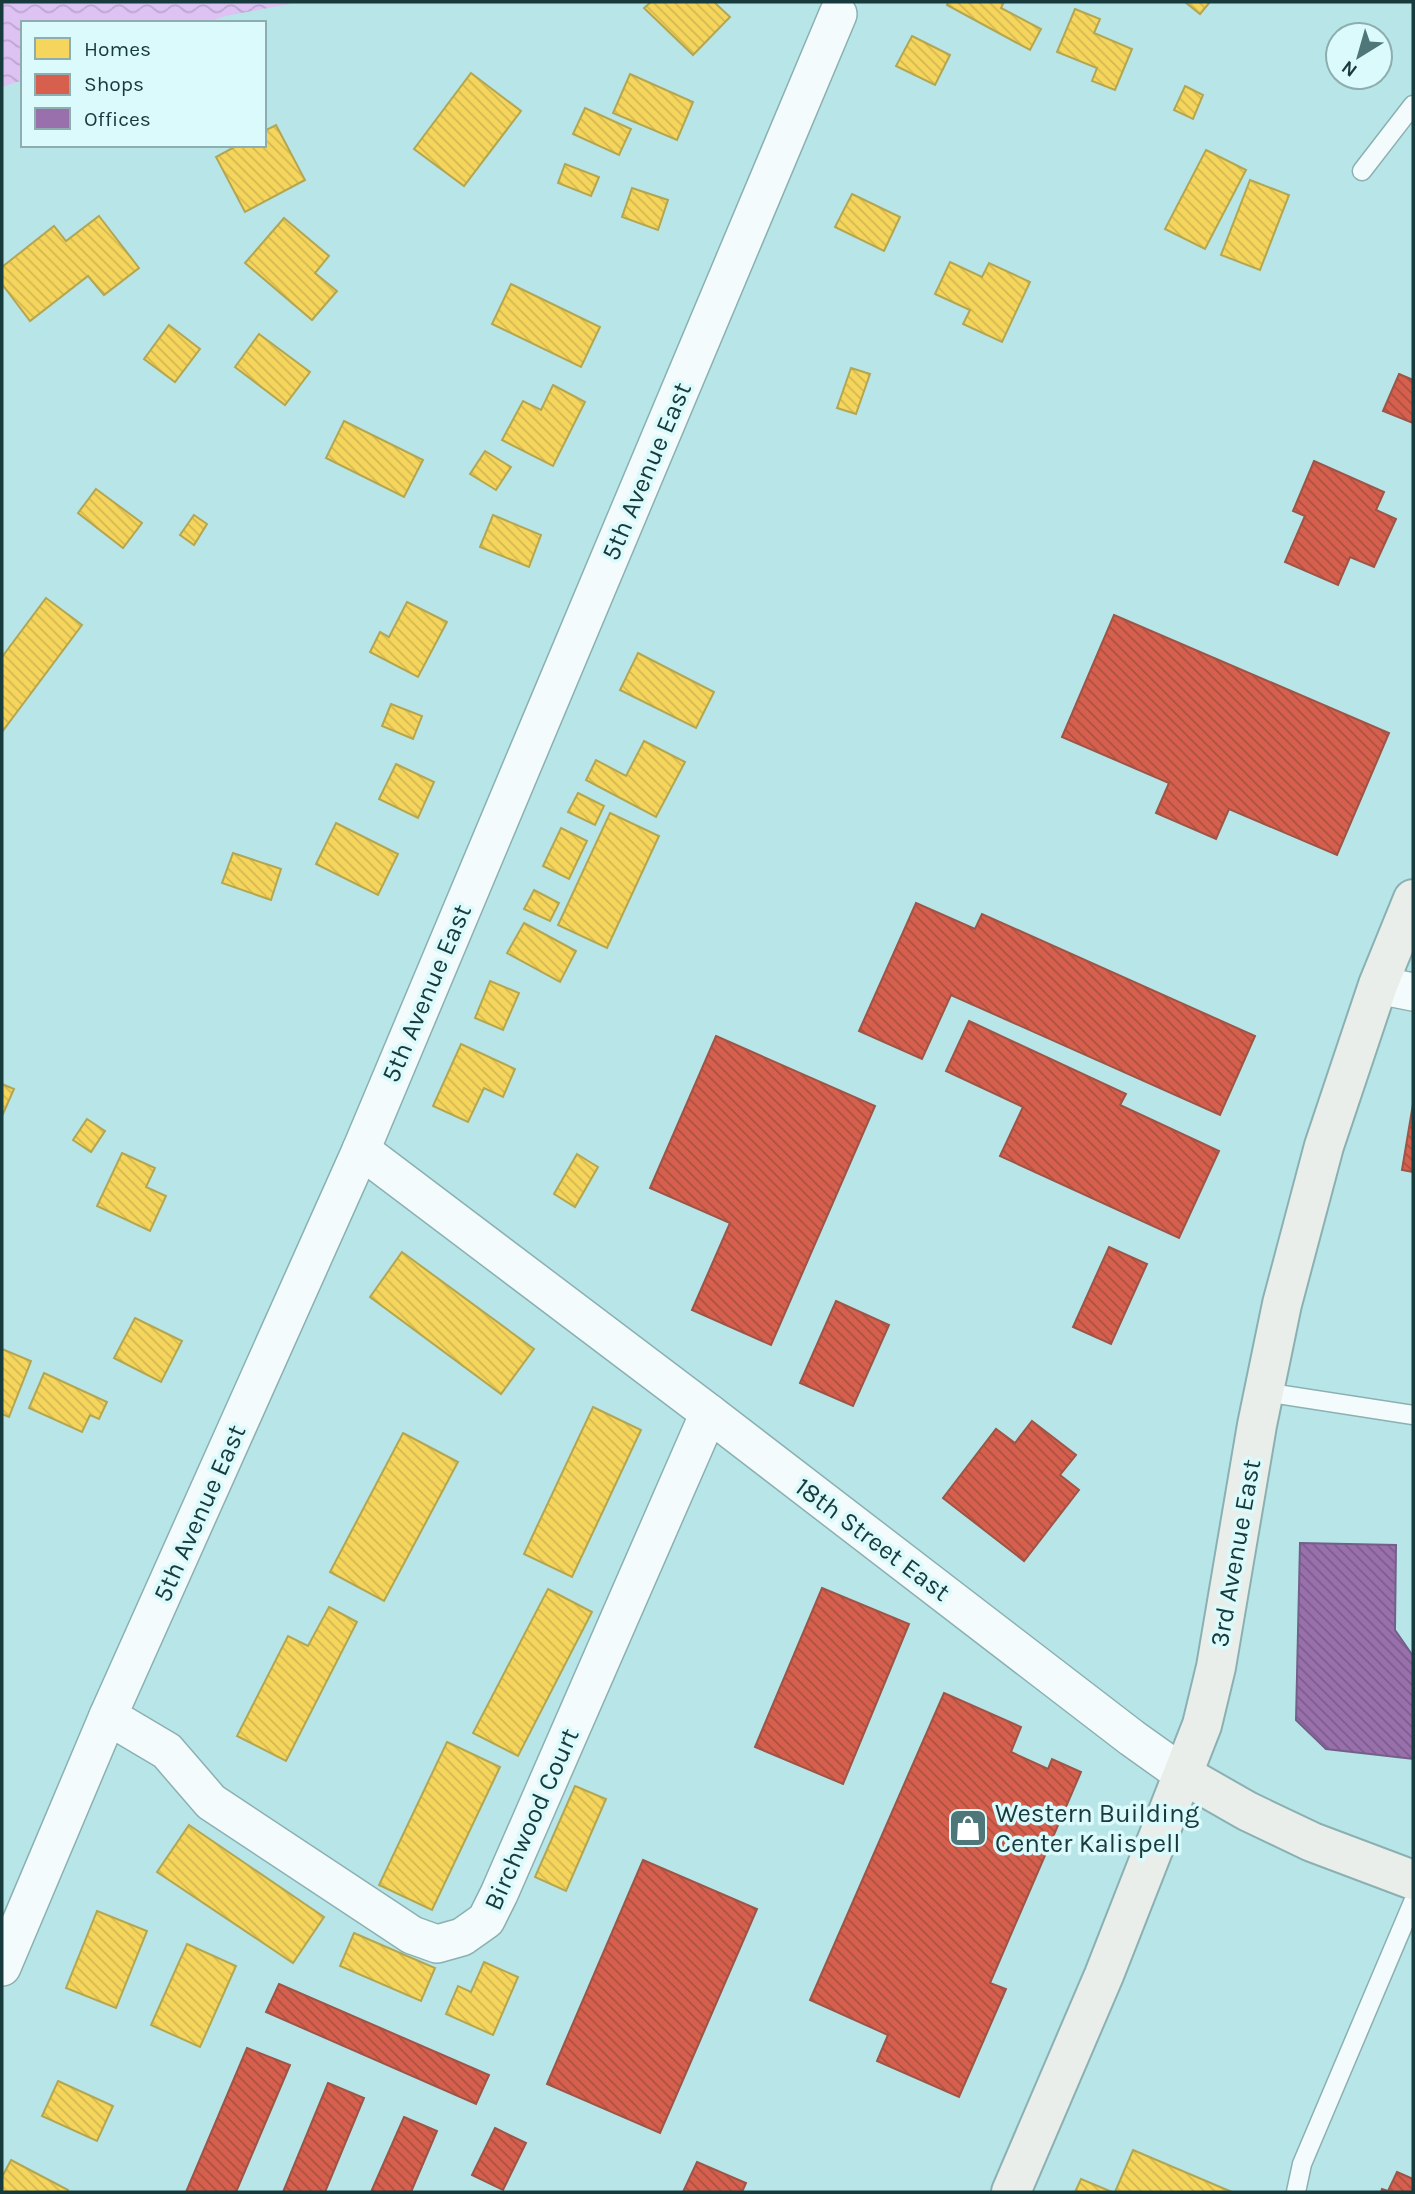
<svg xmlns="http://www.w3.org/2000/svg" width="1415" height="2194" font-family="Karla,sans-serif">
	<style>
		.water { fill: url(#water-waves) }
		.homes { fill: url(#homes-back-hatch); stroke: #b3a652; stroke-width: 2 }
		.shops { fill: url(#shops-back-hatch); stroke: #9d5548; stroke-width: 2 }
		.offices { fill: url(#offices-back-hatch); stroke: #72608a; stroke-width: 2 }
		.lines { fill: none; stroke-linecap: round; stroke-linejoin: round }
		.lane-casing { stroke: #8bb0b2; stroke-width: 21 }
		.street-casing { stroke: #8bb0b2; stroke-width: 40 }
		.secondary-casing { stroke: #8bb0b2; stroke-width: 42 }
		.lane { stroke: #f4fbfc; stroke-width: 18 }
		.street { stroke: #f4fbfc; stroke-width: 37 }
		.secondary { stroke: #e9eeea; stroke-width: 38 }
		.labels { text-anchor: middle; stroke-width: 7; stroke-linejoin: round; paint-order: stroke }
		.street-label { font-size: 26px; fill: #173a3c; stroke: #dbfafc }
		.poi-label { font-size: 26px; fill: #173a3c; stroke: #dbfafc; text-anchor: start }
	</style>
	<defs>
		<pattern id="water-waves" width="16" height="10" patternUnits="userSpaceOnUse" patternTransform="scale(1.75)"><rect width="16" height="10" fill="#ddc2f3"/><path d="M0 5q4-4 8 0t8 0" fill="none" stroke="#bda7d1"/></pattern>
		<pattern id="homes-back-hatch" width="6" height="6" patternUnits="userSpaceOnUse" patternTransform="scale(1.75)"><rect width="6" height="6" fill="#f6d55c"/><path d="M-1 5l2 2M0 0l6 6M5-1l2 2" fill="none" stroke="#d2b851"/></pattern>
		<pattern id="shops-back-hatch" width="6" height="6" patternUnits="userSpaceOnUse" patternTransform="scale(1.75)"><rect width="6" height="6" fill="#d6604d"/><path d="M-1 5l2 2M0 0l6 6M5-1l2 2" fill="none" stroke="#ad5041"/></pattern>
		<pattern id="offices-back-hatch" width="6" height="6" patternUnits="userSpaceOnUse" patternTransform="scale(1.75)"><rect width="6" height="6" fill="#9970ab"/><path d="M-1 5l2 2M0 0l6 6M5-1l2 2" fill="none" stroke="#7c5d8c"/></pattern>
	</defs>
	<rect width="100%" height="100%" fill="#b8e6e8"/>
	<path class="water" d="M2,2h297l-73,14 -21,7h-182v57l-21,7z"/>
	<g class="homes">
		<path d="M651,2h63l16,15 -37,38 -49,-47z"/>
		<path d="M948,2h56l-3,6 40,21 -11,21 -83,-45z"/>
		<path d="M1185,2h25l-10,12z"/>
		<path d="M1075,9l25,10 -6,14 38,16 -17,41 -23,-9 5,-13 -40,-16z"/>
		<path d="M912,36l38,19 -15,30 -39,-19z"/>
		<path d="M471,73l50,38 -57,75 -50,-37z"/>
		<path d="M630,74l63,28 -16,38 -64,-27z"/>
		<path d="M1185,86l18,9 -10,24 -19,-9z"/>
		<path d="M585,108l46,21 -12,26 -46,-21z"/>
		<path d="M276,125l29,55 -60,32 -29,-55 22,-12h26v-14z"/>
		<path d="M1206,150l40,20 -41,79 -40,-20z"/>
		<path d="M565,164l34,13 -8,19 -33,-13z"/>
		<path d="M1250,180l39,15 -29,75 -39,-15z"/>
		<path d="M632,188l36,12 -10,30 -36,-13z"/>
		<path d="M852,194l48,23 -16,34 -49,-24z"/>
		<path d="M99,216l40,52 -35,27 -16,-19 -58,45 -28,-37v-17l52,-41 12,15z"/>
		<path d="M284,218l45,38 -14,17 22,18 -25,29 -67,-57z"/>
		<path d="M950,262l32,15 7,-14 41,19 -28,60 -39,-18 7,-14 -35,-16z"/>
		<path d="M511,284l89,43 -19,40 -89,-43z"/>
		<path d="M169,325l31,24 -25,33 -31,-23z"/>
		<path d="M259,334l51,38 -25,33 -50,-38z"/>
		<path d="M851,368l19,6 -14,40 -19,-6z"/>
		<path d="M553,385l32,17 -32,64 -51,-26 21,-39 18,9z"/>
		<path d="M344,421l79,39 -19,37 -78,-39z"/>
		<path d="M485,451l26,16 -15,23 -26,-16z"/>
		<path d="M96,489l46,34 -19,25 -45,-35z"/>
		<path d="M194,515l13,9 -13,21 -14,-10z"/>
		<path d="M493,515l48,20 -12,32 -49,-20z"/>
		<path d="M46,598l36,27 -80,107v-75z"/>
		<path d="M407,602l40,20 -29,55 -48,-25 10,-20 9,5z"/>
		<path d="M638,653l76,39 -18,36 -76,-38z"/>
		<path d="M391,704l31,12 -9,23 -31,-13z"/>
		<path d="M644,741l41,21 -29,55 -70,-37 10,-20 30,16z"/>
		<path d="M396,764l38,18 -16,36 -39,-19z"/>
		<path d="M578,793l26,13 -9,19 -27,-13z"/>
		<path d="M610,813l49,23 -52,112 -49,-23z"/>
		<path d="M336,823l62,31 -20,41 -62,-31z"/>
		<path d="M561,828l26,13 -18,38 -26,-13z"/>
		<path d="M233,853l48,16 -10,31 -49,-17z"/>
		<path d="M534,890l25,13 -9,18 -26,-12z"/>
		<path d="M524,923l52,28 -16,31 -53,-29z"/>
		<path d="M490,981l29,12 -16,37 -28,-12z"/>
		<path d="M461,1044l54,25 -12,28 -19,-9 -16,34 -35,-16z"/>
		<path d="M2,1084l12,5 -12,27z"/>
		<path d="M87,1119l18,12 -14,21 -18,-12z"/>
		<path d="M122,1153l33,15 -9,19 20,9 -16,35 -53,-25z"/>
		<path d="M577,1154l21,13 -23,40 -21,-13z"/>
		<path d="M402,1252l132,97 -33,45 -131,-97z"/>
		<path d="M135,1318l47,23 -21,41 -47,-24z"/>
		<path d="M2,1349l29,12 -22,56 -7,-3z"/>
		<path d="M44,1373l63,29 -8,17 -9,-4 -8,17 -53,-24z"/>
		<path d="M593,1407l48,23 -69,147 -48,-23z"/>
		<path d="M403,1433l55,29 -74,139 -54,-29z"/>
		<path d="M548,1589l44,23 -74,144 -45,-23z"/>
		<path d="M329,1607l28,15 -71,139 -49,-25 51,-100 20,10z"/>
		<path d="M447,1742l53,25 -68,143 -53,-25z"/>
		<path d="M575,1786l31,13 -40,92 -31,-14z"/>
		<path d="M189,1825l135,92 -31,46 -136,-91z"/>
		<path d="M97,1911l50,20 -31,77 -50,-20z"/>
		<path d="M354,1933l81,35 -14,33 -81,-35z"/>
		<path d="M187,1944l49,22 -36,81 -49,-22z"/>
		<path d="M484,1962l34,15 -25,58 -47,-21 12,-28 13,6z"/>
		<path d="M58,2081l55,25 -16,35 -55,-25z"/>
		<path d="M1133,2150l99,42h-117z"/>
		<path d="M11,2160l57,30 -1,2h-65v-15z"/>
		<path d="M1081,2179l31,13h-37z"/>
	</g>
	<g class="shops">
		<path d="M1399,374l14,6v43l-30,-12z"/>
		<path d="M1314,461l70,31 -8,18 20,9 -22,48 -24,-10 -12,28 -53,-23 20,-46 -12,-5z"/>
		<path d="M1114,615l275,118 -52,122 -108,-46 -13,30 -60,-26 13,-30 -107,-46z"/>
		<path d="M916,903l59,26 7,-15 273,122 -35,79 -269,-120 -29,64 -63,-28z"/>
		<path d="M969,1021l157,73 -6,11 99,46 -40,87 -179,-82 23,-49 -77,-36z"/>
		<path d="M716,1036l159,70 -104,239 -79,-35 38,-87 -80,-35z"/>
		<path d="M1413,1104v68l-11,-2z"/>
		<path d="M1109,1247l38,17 -36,80 -38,-17z"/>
		<path d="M836,1301l53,24 -36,81 -53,-23z"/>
		<path d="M1032,1421l44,34 -16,20 19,15 -55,71 -81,-63 53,-69 19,14z"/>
		<path d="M822,1588l87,36 -66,160 -88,-37z"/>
		<path d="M944,1693l77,34 -10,25 37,17 4,-10 29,13 -91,211 16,6 -47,108 -82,-36 11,-26 -78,-35z"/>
		<path d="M643,1860l114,49 -97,224 -113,-49z"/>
		<path d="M279,1984l210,91 -13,29 -210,-92z"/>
		<path d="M247,2048l43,17 -54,127h-50z"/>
		<path d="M328,2083l36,15 -39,94h-42z"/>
		<path d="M404,2117l33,14 -26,61h-40z"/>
		<path d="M495,2128l31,15 -23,47 -31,-15z"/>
		<path d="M697,2162l49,21 -4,9h-59z"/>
		<path d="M1397,2172l16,7v13h-32l1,-3 6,2z"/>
	</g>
	<path class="offices" d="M1300,1543l96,2 -1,85 18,26v103l-87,-10 -30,-29z"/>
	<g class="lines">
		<defs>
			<g id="lane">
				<path d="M1362,171l51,-66"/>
				<path d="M1264,1392l149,23"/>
				<path d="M1296,2192l6,-28 111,-262"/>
			</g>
			<g id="street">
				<path d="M1378,985l35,7"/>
				<path d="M361,1150l348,263 423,325 52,37"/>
				<path d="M108,1716l59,35 44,51 201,133 25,9 25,-7 24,-17 13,-26 210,-481"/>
				<path d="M2,1967l106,-251 253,-566 477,-1136"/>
			</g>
			<g id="secondary">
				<path d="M1184,1775l63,36 65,31 101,38"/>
				<path d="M1011,2192l93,-217 98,-250 14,-58 41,-242 25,-121 42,-158 54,-161 35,-86"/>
			</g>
		</defs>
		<use href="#lane" class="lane-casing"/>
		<use href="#street" class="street-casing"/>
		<use href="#secondary" class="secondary-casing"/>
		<use href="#lane" class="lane"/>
		<use href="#street" class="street"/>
		<use href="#secondary" class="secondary"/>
	</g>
	<defs>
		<symbol id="shop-square" viewBox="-11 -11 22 22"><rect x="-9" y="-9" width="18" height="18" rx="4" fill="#4f7678" stroke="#dbfafc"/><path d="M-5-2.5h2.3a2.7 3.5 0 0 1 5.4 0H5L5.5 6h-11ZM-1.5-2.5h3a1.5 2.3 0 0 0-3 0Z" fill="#fff"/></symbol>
	</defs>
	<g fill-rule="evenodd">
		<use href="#shop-square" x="946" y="1806" width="44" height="44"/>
	</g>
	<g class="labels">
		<g class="street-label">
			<text transform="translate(646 471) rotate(-67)" y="9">5th Avenue East</text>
			<text transform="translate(426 993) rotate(-67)" y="9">5th Avenue East</text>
			<text transform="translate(199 1513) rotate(-66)" y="9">5th Avenue East</text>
			<text transform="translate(873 1539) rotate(37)" y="9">18th Street East</text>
			<text transform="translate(1235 1553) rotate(-80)" y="9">3rd Avenue East</text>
			<text transform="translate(531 1819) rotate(-66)" y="9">Birchwood Court</text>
		</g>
		<g class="poi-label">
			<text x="995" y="1822">Western Building<tspan x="995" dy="30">Center Kalispell</tspan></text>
		</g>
	</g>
	<rect width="1415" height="2194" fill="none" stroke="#173a3c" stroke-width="7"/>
	<rect x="21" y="21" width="245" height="126" fill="#dbfafc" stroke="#8dadaf" stroke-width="2"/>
	<rect x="35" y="38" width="35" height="21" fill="#f6d55c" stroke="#8dadaf" stroke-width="2"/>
	<text x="84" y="56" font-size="21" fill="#173a3c">Homes</text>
	<rect x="35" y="74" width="35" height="21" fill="#d6604d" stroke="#8dadaf" stroke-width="2"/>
	<text x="84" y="91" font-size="21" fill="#173a3c">Shops</text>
	<rect x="35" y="108" width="35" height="21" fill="#9970ab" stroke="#8dadaf" stroke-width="2"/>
	<text x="84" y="126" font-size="21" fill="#173a3c">Offices</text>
	<g transform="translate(1359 56) rotate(217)"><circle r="33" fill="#dbfafc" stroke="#8dadaf" stroke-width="2"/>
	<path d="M0-5L12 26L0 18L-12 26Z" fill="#4f7678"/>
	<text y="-10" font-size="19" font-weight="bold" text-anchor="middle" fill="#173a3c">N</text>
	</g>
</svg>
